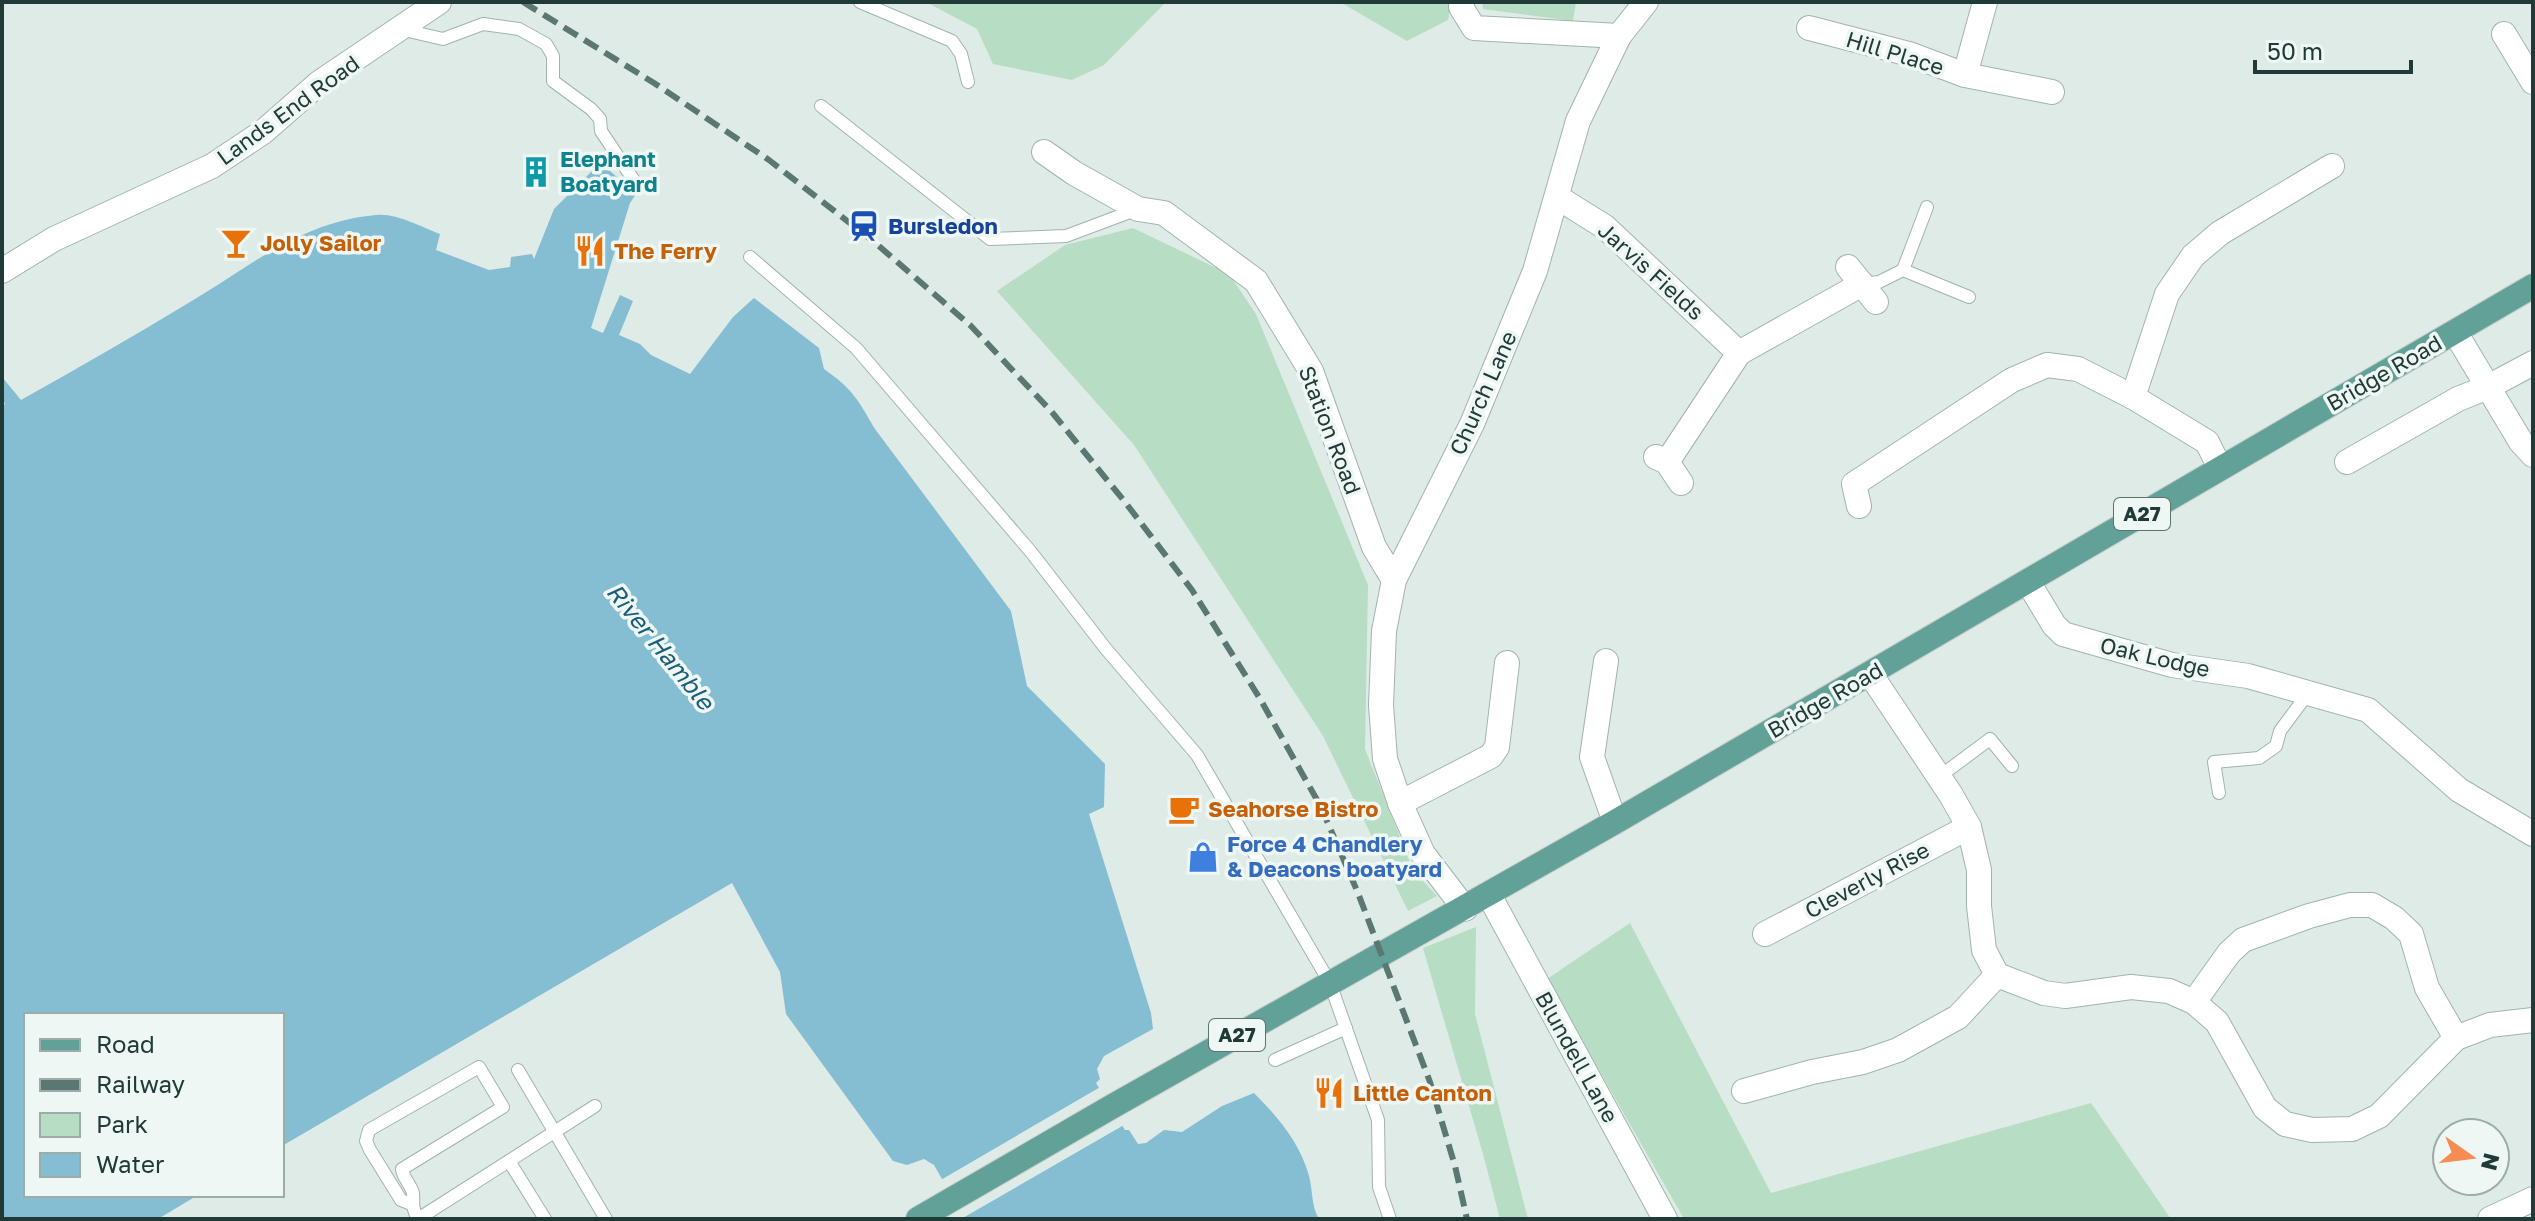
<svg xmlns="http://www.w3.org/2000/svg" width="2535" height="1221" font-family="'Golos Text',sans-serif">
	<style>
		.green { fill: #b7ddc5 }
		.water { fill: #85bdd2 }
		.pier { fill: #dfebe7 }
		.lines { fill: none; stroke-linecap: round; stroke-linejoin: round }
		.service-casing { stroke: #a2b3af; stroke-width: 14 }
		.minor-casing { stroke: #a2b3af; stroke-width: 26 }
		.primary-casing { stroke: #c1c8c7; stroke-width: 26 }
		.service { stroke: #fff; stroke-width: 12 }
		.minor { stroke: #fff; stroke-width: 24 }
		.primary { stroke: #62a198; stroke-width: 24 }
		.rail { stroke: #5a7772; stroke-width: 6; stroke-dasharray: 16 8; stroke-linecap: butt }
		.labels { text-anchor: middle; stroke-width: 7; stroke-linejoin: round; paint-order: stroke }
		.shield { fill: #eff7f4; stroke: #5e7370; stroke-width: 2 }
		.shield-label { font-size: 20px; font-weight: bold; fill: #203b37 }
		.street-label { font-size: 22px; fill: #203b37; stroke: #eff7f4 }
		.culture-label { font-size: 22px; font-weight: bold; fill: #0d838f; stroke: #eff7f4; text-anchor: start }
		.transit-label { font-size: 22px; font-weight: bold; fill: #164399; stroke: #eff7f4; text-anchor: start }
		.food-label { font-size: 22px; font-weight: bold; fill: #c56008; stroke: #eff7f4; text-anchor: start }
		.shop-label { font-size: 22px; font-weight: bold; fill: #366cbe; stroke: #eff7f4; text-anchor: start }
		.water-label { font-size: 24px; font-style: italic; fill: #195d78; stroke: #eff7f4 }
	</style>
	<rect width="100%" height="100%" fill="#dfebe7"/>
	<g class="green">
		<path d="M926,2h240l-62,63 -32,15 -79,-16 -16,-35z"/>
		<path d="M1340,2h112l-4,18 -41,21z"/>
		<path d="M1482,2h94l-3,19 -90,-12z"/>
		<path d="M1133,228l96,46 27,40 112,271 -3,164 48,121 24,26 -29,15 -85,-175 -189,-291 -137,-154 68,-46z"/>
		<path d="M1630,923l141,270 320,-90 80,116h-487l-137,-240z"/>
		<path d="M1476,927l-1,87 53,205h-28l-17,-65 -60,-206z"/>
	</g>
	<path class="water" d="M609,170l27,24 -6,9 -39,125 12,5 17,-38 13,6 -14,34 21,9 11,11 39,19 43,-57 21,-19 65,50 5,21c29,20 34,31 51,60l136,182 16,75 78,78 -1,43 -15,7 62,199 2,16 -49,27 -7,13 3,10 -4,4 29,47h4l9,14 8,-1 18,-13 18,2 40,-26 32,-13c24,24 46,50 55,83 4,15 2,30 10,43h-354l-31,-54 -10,-6 -17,6 -14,-4 -107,-147 -6,-42 -48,-89 -450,263v-131h-256v180h172l-40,24h-156v-813l3,-2 -3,-6v-21l19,23c57,-32 113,-64 169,-98 63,-37 110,-80 186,-87 21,-2 45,12 64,19l-4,16 53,20 21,-3 1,-10 21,-3 2,5 20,-50 38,-38z"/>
	<path class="pier" d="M1102,1086l22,39 -163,94 -22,-38z"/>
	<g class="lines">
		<defs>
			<g id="service">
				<path d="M860,2l92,39 9,13 7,28"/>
				<path d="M400,29l43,10 40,-15 36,5 27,15 7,12v25l38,28 9,10 1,12 36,54"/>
				<path d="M821,106l169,133 76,-3 72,-27"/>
				<path d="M750,257l106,91 175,204 75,97 91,106 133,228 48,137 1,67 11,32"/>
				<path d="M1903,270l66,27"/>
				<path d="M1862,284l17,-2 24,-12 24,-63"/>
				<path d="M1939,777l51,-38 22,27"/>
				<path d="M2219,793l-5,-31 45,-4 17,-12 4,-15 29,-39"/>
				<path d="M1275,1060l71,-32"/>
				<path d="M518,1070l88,149"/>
				<path d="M509,1161l36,58"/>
				<path d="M411,1204l-10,-4 -31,-50 -4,-9 3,-11 110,-63 24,40 -101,62c1,9 9,16 11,24 1,13 -2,12 5,26"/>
				<path d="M418,1219l177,-113"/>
			</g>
			<g id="minor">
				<path d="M1462,2l-1,5 13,21 145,8"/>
				<path d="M1809,28l100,26 56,21 87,17"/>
				<path d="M2504,34l29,48"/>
				<path d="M1965,75l20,-73"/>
				<path d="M1044,152l30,21 64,36 26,4 92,68 55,90 63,176 20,33"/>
				<path d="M1557,197l48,30 134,126"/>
				<path d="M1848,267l28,35"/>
				<path d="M2,271l52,-32 158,-73 51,-34 56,-49 120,-81"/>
				<path d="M2455,332l66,110 12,13"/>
				<path d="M2133,397l34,-103 26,-38 27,-23 112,-67"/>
				<path d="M1656,457l11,5 14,21"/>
				<path d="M1667,462l72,-109 123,-69"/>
				<path d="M2347,462l111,-63 30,-12 45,-24"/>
				<path d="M1859,506l-5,-22 158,-104 35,-15 31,4 55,28 74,45 13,26"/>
				<path d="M2028,582l26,43 9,9 109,31 76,11 120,34 91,80 74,44"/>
				<path d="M1606,661l-14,96 23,65"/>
				<path d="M1871,675l80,120 18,32 10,43v36l5,44 13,25 47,18 21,3 66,-9 38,4 25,11 23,20 48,86 20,16 27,6 40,-1 27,-13 77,-78 34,-13 43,-5"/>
				<path d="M1400,803l91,-47 6,-9 10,-84"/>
				<path d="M1489,895l176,324"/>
				<path d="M1465,909l-42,-55 -23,-51 -15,-44 -4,-54 3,-74 10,-51 78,-156 63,-153 43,-150 41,-85 27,-34"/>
				<path d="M1765,934l204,-107"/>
				<path d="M2194,1002l35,-49 14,-13 66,-24 41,-11h22l22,13 17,16 16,54 29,50"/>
				<path d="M1744,1091l68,-19 51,-10 35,-12 60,-33 39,-42"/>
				<path d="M2490,1219l43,-20"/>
			</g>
			<path id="primary" d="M918,1219l195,-113 502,-284 918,-536"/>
		</defs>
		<use href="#service" class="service-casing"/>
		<use href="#minor" class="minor-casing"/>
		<use href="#primary" class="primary-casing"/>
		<use href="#service" class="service"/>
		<use href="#minor" class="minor"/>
		<use href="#primary" class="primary"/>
		<path class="rail" d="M523,2l131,81 115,77 104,81 97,84 81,86 74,91 67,88 67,107 62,110 37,86 72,189 25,84 12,53"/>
	</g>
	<defs>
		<symbol id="building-bare" viewBox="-9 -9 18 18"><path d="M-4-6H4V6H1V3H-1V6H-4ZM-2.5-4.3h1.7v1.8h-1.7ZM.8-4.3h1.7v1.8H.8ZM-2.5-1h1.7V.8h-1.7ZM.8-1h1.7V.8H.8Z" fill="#0f9aa8" stroke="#eff7f4" stroke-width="2.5" paint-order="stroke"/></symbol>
		<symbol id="station-bare" viewBox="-9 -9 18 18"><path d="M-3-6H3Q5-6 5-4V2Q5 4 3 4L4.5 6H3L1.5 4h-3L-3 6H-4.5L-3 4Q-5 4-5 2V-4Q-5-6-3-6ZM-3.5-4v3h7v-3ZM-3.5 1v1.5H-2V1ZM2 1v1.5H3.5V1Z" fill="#1a4fb4" stroke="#eff7f4" stroke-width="2.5" paint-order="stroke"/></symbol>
		<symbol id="bar-bare" viewBox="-9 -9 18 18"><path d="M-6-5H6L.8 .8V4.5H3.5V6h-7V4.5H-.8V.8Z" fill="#e8710a" stroke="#eff7f4" stroke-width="2.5" paint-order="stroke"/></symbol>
		<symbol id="restaurant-bare" viewBox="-9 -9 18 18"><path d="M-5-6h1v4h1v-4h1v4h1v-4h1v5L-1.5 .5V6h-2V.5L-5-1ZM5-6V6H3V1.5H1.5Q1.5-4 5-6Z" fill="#e8710a" stroke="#eff7f4" stroke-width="2.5" paint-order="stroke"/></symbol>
		<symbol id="cafe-bare" viewBox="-9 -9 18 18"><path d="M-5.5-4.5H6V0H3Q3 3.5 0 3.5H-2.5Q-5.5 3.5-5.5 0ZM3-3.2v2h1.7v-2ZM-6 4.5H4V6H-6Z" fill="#e8710a" stroke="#eff7f4" stroke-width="2.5" paint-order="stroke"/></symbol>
		<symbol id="shop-bare" viewBox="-9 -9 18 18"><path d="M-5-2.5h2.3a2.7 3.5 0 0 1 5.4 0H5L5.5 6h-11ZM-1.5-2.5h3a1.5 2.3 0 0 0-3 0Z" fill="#3f7fe0" stroke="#eff7f4" stroke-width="2.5" paint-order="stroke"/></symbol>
	</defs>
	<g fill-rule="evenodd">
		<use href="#building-bare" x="514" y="150" width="44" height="44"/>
		<use href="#station-bare" x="842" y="204" width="44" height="44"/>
		<use href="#bar-bare" x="214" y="221" width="44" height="44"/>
		<use href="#restaurant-bare" x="568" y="229" width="44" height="44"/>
		<use href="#cafe-bare" x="1162" y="787" width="44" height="44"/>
		<use href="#shop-bare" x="1181" y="835" width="44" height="44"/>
		<use href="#restaurant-bare" x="1307" y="1071" width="44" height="44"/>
	</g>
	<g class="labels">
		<g class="shield">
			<rect x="2114" y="498" width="56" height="32" rx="6"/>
			<rect x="1209" y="1019" width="56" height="32" rx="6"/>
		</g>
		<g class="shield-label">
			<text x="2142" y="521">A27</text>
			<text x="1237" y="1042">A27</text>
		</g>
		<g class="street-label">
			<text transform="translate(1895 53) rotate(17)" y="8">Hill Place</text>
			<text transform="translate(288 110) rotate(-36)" y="8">Lands End Road</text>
			<text transform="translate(1651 271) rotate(42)" y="8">Jarvis Fields</text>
			<text transform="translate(2384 373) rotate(-30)" y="8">Bridge Road</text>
			<text transform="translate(1483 393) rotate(-66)" y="8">Church Lane</text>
			<text transform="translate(1330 430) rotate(69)" y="8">Station Road</text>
			<text transform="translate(2155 657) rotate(13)" y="8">Oak Lodge</text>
			<text transform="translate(1825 700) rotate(-30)" y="8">Bridge Road</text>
			<text transform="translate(1867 880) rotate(-28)" y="8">Cleverly Rise</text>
			<text transform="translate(1577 1057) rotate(61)" y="8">Blundell Lane</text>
		</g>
		<g class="culture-label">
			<text x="560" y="167">Elephant<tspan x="560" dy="25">Boatyard</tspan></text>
		</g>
		<g class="transit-label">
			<text x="888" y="234">Bursledon</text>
		</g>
		<g class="food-label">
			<text x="260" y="251">Jolly Sailor</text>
			<text x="614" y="259">The Ferry</text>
			<text x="1208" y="817">Seahorse Bistro</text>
			<text x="1353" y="1101">Little Canton</text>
		</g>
		<g class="shop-label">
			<text x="1227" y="852">Force 4 Chandlery<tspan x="1227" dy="25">&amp; Deacons boatyard</tspan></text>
		</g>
		<g class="water-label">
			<text transform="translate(660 647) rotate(51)" y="8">River Hamble</text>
		</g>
	</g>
	<rect width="2535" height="1221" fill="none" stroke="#203b37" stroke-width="8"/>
	<rect x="24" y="1013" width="260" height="184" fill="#eff7f4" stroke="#9caca8" stroke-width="2"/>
	<rect x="40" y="1039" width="40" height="12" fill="#62a198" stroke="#9caca8" stroke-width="2"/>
	<text x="96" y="1053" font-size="24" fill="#203b37">Road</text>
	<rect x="40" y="1079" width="40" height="12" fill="#5a7772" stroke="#9caca8" stroke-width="2"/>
	<text x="96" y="1093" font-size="24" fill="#203b37">Railway</text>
	<rect x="40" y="1113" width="40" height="24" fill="#b7ddc5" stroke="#9caca8" stroke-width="2"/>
	<text x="96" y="1133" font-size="24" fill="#203b37">Park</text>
	<rect x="40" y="1153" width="40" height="24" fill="#85bdd2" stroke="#9caca8" stroke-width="2"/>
	<text x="96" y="1173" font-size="24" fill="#203b37">Water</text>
	<g transform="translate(2471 1157) rotate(104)"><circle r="38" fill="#eff7f4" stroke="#9caca8" stroke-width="2"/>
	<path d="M0-6L14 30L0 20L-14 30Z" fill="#f58d53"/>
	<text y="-12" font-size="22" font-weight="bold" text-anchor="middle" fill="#203b37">N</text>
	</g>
	<path d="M2255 60v12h156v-12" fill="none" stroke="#203b37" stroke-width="4"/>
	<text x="2267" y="60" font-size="24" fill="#203b37" stroke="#eff7f4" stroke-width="6" paint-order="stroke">50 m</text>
</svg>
